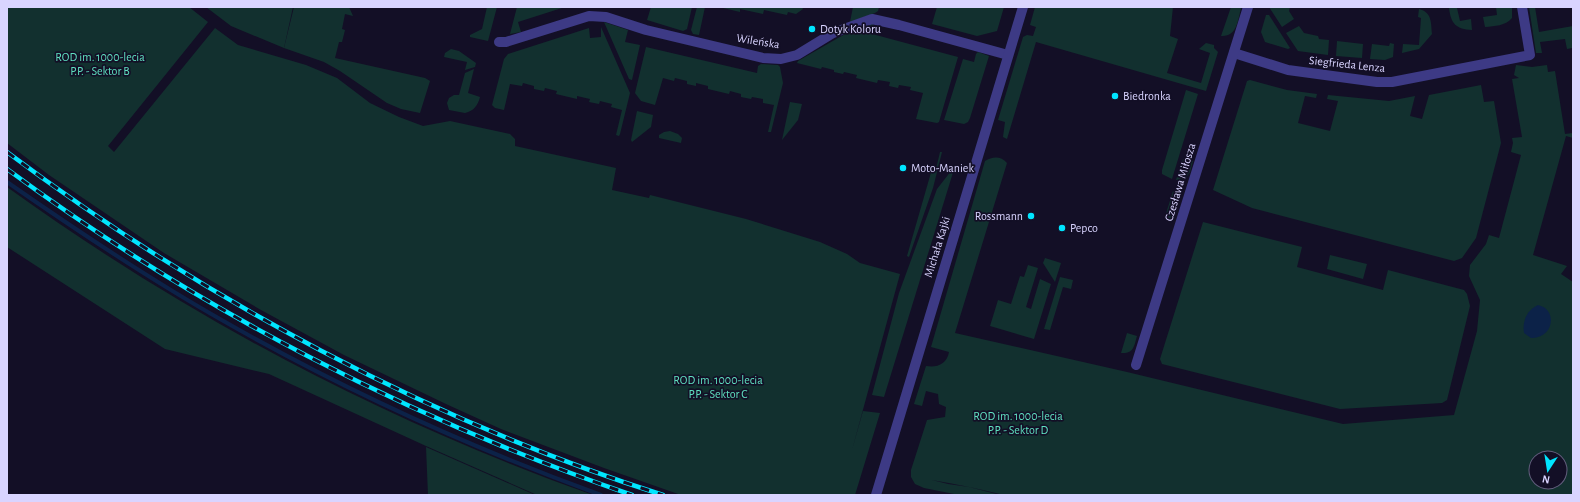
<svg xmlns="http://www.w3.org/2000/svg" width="1580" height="502" font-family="'Alegreya Sans',sans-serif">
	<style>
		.green { fill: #12302f; fill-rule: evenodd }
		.water { fill: #0c2248 }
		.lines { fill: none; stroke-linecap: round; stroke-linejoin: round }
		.stream { stroke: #0c2248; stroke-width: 4 }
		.minor { stroke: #3d3a85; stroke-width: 10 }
		.rail-casing { stroke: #00e5ff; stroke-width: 4.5 }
		.rail { stroke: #130f26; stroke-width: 3; stroke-dasharray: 9; stroke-linecap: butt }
		.poi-dot { fill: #00e5ff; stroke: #130f26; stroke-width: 1.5 }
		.labels { text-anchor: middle; stroke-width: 3.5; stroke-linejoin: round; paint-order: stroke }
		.poi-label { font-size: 12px; fill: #d9d4ff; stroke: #130f26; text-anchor: start }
		.street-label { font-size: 12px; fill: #d9d4ff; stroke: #130f26 }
		.park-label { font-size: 12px; fill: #5fe0c0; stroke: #130f26 }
	</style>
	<rect width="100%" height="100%" fill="#130f26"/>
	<g class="green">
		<path d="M7,7h182l19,15 -100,124 6,6 101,-124 23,17 68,20 31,13 33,25 29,14 24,9 27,-5 60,13 5,5v7l101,22 -4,22 37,8 1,-3 96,24 74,23 27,12 13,9 40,11 -48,176 11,-39 17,2 -25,82h-174l-77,-27 -103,-39 -55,-25 -102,-49 -83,-45 -97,-57 -115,-78 -42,-32z"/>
		<path d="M206,7h87l-9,41 -53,-22z"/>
		<path d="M294,7h55l4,9 -8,-2 -3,15 3,1 -3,12h-3l-4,16 90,20 5,3 -10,32 -19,-4 -14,-6 -47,-32 -16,-9 -40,-14z"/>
		<path d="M487,7h10l-9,34 -18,-4v-2l12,-6z"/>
		<path d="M517,7h48l-47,15 3,10 -11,2z"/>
		<path d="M651,7h41l-5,22 -4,2 -36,-11z"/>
		<path d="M697,7h8l-6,28 -6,-1 -2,-4z"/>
		<path d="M719,7h83l1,2 -7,5 -8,-2 -1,3 -23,-5 -1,4 -23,-5v3z"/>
		<path d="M853,7h26l-1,4 -3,2 -25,9z"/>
		<path d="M937,7h67l-7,24 -20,5 -45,-12z"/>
		<path d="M1035,7h138l-3,29 8,3 -11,34 34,10 9,-30 -11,-4 7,-6 8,2v3l4,4 -12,39 -170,-49 -29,97 -4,-2 2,-15 -7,-2 25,-83 4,-2 6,1 3,-9 -6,-2z"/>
		<path d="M1231,7l10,1c-3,12 -4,29 -20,28z"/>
		<path d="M1269,7h21l-1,4 5,8 -12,8z"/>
		<path d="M1496,7l16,1v10c-7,8 -17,8 -27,9l-2,-10 14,-2z"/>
		<path d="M1529,7h6l4,25 34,-6v31l-1,-9 -5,1 -2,-10 -25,3 2,11h-6z"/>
		<path d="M1449,8h8l3,13 11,-2 1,11c-16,-1 -21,-6 -23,-22z"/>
		<path d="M1419,9c13,3 12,14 13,25l-13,15 -17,4 1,-9 16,1 2,-27 -3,-1z"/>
		<path d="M1266,15h3l21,33 -2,1 -23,-7 -4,-10z"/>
		<path d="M604,22l24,8 -3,12 15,3 -8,35 -3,-1z"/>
		<path d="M873,23l1,3 -2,8 86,23 -19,65 -2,1 -21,-4 7,-26 -13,-3 1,-3 -12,-2 -1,3 -9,-2 1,-4 -12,-2 -1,3 -21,-5 1,-3 -13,-3 -1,2 -9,-2v-2l-12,-3 -1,2 -24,-6 1,-2 47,-27z"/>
		<path d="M1299,26l5,7 14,3 1,3 10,1 -1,15 -30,-4 -12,-18z"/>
		<path d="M601,27l29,66 -10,41 -1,2 -3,-1 6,-25 -11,-3 1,-3 -12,-3 -1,3 -10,-2 1,-3 -13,-3v3l-21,-5 1,-3 -12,-3 -1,3 -10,-2v-3l-11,-3 -1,3 -12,-2 -6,26 -9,-2 -3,-3 12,-46 4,-5 81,-26 1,10 11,-1z"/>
		<path d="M1337,41l26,3 -1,14 -26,-2z"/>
		<path d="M1390,43l4,1 -1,13 -8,3 -15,-1 2,-15 17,2z"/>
		<path d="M646,47l111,26 1,-7 3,-2 17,1 2,2 3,16 -12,49h-3l6,-27 -11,-2v-4l-11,-2 -1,2 -10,-2v-3l-11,-3 -1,3 -21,-5v-3l-12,-3v3l-9,-2v-3l-12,-3 -1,3 -11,-3 -8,27 -14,-4 -6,-8z"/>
		<path d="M451,49l8,2 17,12 -1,4 -10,3 2,-8 -23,-5 1,-4z"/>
		<path d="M978,52l11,4 -19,62 -2,4 -4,2 -20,-4 19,-61 11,3 2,-8z"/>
		<path d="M1516,65l16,2 15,-2 1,7 7,-1 10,63 8,-1v5l-7,-2 -33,119 34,11 -6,8 12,8v213h-569c-24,-6 -48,-11 -72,-15l16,4 21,3 31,8h-41l-35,-7 -9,-4 -4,-7v-7l16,-50 18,-3 1,-10 -7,-3 -1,-10 -12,-3 -4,15 -8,-2 12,-38c11,2 21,-2 23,-14l-18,-5 54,-186c8,-5 16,-5 22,2l-52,170 172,39 216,52 111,-9 23,-84 3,-31 -11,-24 1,-11 16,-21 3,-9 10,3 22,-83 -10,-3 2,-9 -1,-5 10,-1 -10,-58 7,-1 -5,-3zM1536,458h24v24h-24z"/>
		<path d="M474,69l-6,24 12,4c-2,8 -6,14 -15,16l-16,-3 -2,-7 2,-5 5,-3h5l6,-22z"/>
		<path d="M1250,80l37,10 30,4 -1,4 -11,-2 -7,27 32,8 8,-30 -11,-2 1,-4 61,6 26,-5 -5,20 12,3 7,-24 52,-10 3,17 10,-1 7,42 -25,95 -14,20 -8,3 -202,-53 -39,-18 34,-109z"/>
		<path d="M1186,90l12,4 -26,85 -10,-5v-4z"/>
		<path d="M790,102l12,2 -4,16 -16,20z"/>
		<path d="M637,111l16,4 -2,12 -19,15 -1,-2z"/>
		<path d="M670,131l8,3 4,4 -1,5 -22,-5v-3l5,-3z"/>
		<path d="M940,152h2l-9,36 -24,69 -2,-1 25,-87h4z"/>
		<path d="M1183,159l10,2 -3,11 -5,7 -9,1z"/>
		<path d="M955,166l-71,231 -12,-2 27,-102 38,-104z"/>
		<path d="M7,187c182,131 375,233 586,308h-56l-111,-49 -157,-72 -104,-25 -158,-102z"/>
		<path d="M1173,191l6,7v6l-5,16 -9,-3z"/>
		<path d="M1203,222l99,25 -5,20 86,23 5,-20 76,20 3,4 3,12 -23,94 -5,3 -102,6 -178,-45 -2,-5z"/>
		<path d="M1330,255l37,9 -4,15 -36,-10z"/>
		<path d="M1045,258l16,5 -6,19 -12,-19z"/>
		<path d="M1028,265l10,3 -12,39 5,2 9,-30 11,5 -17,55 -44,-13 8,-26 13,4 9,-28 4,1z"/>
		<path d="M1060,277l13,3 -2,9 -8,-2 -13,43 -6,-1z"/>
		<path d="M1127,333l10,3c-3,10 -3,18 -16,17z"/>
		<path d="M426,447l109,48h-107z"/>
	</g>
	<path class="water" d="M1538,305c20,4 16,34 -7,33l-7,-5c-2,-12 3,-23 14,-28z"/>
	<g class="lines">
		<path class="stream" d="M7,182c69,48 139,95 213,137 122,70 249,128 381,176"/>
		<g class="minor">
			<path d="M499,42h7l83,-26 17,1 40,13 117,28 18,1 16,-4 36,-22 39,-14 27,6 109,30"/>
			<path d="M1234,53l54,17 89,12h15l138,-27 -8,-48"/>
			<path d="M1136,365l112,-358"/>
			<path d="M876,495l147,-488"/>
		</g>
		<defs>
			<g id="rail">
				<path d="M7,152c195,146 423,269 656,343"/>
				<path d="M7,169c190,140 403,250 625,326"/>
			</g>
		</defs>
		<use href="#rail" class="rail-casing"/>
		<use href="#rail" class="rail"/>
	</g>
	<g class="poi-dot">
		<circle cx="812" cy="29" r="4"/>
		<circle cx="1115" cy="96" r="4"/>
		<circle cx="903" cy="168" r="4"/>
		<circle cx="1031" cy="216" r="4"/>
		<circle cx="1062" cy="228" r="4"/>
	</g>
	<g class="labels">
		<g class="poi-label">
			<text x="820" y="33">Dotyk Koloru</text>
			<text x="1123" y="100">Biedronka</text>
			<text x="911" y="172">Moto-Maniek</text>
			<text x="1023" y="220" text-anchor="end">Rossmann</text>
			<text x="1070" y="232">Pepco</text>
		</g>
		<g class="street-label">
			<text transform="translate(758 41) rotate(9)" y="4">Wileńska</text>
			<text transform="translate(1347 64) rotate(6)" y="4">Siegfrieda Lenza</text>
			<text transform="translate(1180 182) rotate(-73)" y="4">Czesława Miłosza</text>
			<text transform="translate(937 247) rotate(-73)" y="4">Michała Kajki</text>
		</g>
		<g class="park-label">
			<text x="100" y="61">ROD im. 1000-lecia<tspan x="100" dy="14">P.P. - Sektor B</tspan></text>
			<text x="718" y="384">ROD im. 1000-lecia<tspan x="718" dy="14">P.P. - Sektor C</tspan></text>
			<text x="1018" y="420">ROD im. 1000-lecia<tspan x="1018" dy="14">P.P. - Sektor D</tspan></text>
		</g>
	</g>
	<rect width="1580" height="502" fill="none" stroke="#d9d4ff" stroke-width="16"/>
	<g transform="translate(1548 470) rotate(192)"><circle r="19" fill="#130f26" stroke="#625e7d"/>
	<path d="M0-3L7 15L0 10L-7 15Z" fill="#00e5ff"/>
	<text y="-6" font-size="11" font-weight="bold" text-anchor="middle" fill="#d9d4ff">N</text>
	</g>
</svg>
